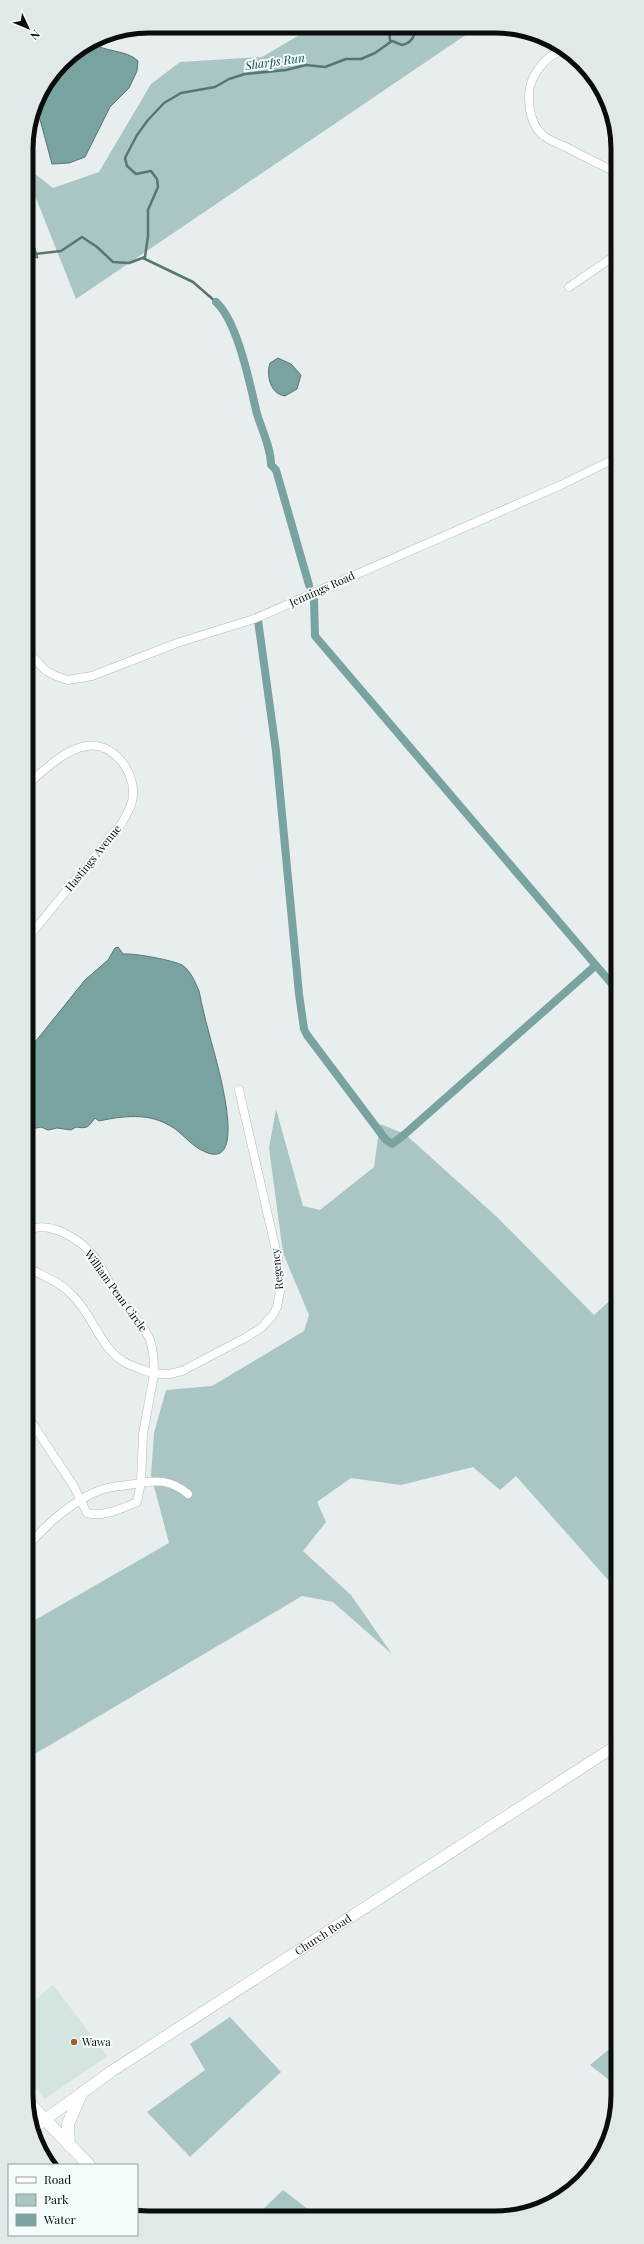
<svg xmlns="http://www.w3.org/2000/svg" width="644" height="2244" font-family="'Playfair Display',serif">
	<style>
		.built { fill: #d4e4e3 }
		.green { fill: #a9c6c4 }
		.water { fill: #79a3a0; stroke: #587674 }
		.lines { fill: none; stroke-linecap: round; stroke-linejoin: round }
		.stream { stroke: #587674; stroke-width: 2.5 }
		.canal { stroke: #79a3a0; stroke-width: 8 }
		.street-casing { stroke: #b4baba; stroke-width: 9 }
		.secondary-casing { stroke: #b4baba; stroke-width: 12 }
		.primary-casing { stroke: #b4baba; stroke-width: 13 }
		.street { stroke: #fff; stroke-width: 8 }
		.secondary { stroke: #fff; stroke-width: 11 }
		.primary { stroke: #fff; stroke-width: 12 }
		.poi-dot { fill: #a2612c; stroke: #f4fbfb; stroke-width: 1.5 }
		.labels { text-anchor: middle; stroke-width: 4; stroke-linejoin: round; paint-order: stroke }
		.street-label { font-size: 11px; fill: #0b0d0d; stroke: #f4fbfb }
		.poi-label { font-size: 11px; fill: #0b0d0d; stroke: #f4fbfb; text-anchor: start }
		.water-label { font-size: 12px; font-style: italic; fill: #124f4d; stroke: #f4fbfb }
		.rim { fill: none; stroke: #0b0d0d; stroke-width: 5 }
	</style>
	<rect width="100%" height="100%" fill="#e7eeed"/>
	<path class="built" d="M53,1985l54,71 -62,43 -17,-19v-74z"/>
	<g class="green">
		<path d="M313,27l163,1 -400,271 -50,-126v-6l27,21 46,-16 52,-88 29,-22 82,-5z"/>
		<path d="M276,1109l27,97 17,4 54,-43 6,-43 25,10 92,83 97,98 23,-21v296l-101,-114 -16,14 -27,-23 -72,18 -50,-7 -34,24 9,20 -23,29 48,44 41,59 -59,-52 -31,-6 -274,162v-134l141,-81 -18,-68 3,-42 12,-43 46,-4 92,-55 5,-16 -26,-62 -14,-105z"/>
		<path d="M230,2017l51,55 -91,85 -43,-45 58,-42 -15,-26z"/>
		<path d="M618,2042v45l-28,-22z"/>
		<path d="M283,2190l34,26h-61z"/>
	</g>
	<g class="water">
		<path d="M91,42c14,11 35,7 47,19l-1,10 -8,17 -19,19 -25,50 -16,6 -17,1 -17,-63 27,-39z"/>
		<path d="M35,248l3,10 -6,-1 -6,7v-10z"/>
		<path d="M278,358l13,6 10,11 -4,14 -12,7c-15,-2 -19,-21 -15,-33z"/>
		<path d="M118,947l5,7c11,-1 49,6 59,11 9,6 13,17 17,26 3,14 6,28 10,42 3,14 42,135 -1,120 -12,-4 -20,-13 -29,-21 -24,-20 -52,-17 -80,-11l-4,-3c-7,9 -7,11 -19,9l-5,3 -14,-2 -9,2 -7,-3 -14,3v-78l58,-72 23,-20 7,-12z"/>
	</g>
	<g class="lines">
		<g class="stream">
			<path d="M389,28l1,13"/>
			<path d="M35,254l26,-3 21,-14 15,10 16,15 16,1 16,-6 3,-21v-26l10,-23 -1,-8 -6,-8 -15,3 -9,-8 -2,-8 12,-23 11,-15 16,-17 17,-10 34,-6 14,-8 16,-5 41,-4 20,-5 19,2 21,-8h15l14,-6 17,-12 10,4c9,-2 13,-8 13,-17"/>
			<path d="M143,258l50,24 23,20"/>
			<path d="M309,585l5,15"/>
		</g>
		<g class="canal">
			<path d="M216,302c22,20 34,83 41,112 5,16 14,34 14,51l5,5 33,115"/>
			<path d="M314,600l1,36 302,354"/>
			<path d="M258,620l18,131 23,243 5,35 3,6 79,105 6,4 13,-10 190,-168"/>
		</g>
		<defs>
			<g id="street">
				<path d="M566,50c-14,2 -25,14 -32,26 -9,16 -6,48 10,60 6,5 15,8 22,11 16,9 33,17 50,25"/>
				<path d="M569,287l47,-32"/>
				<path d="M27,651l19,20 10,5 12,4 24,-4 85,-33 77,-24 307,-134 55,-27"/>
				<path d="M27,785c16,-14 37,-35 59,-39 26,-5 49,25 47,49 0,10 -7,20 -11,28l-95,116"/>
				<path d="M27,1231c21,-12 52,8 65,23 11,13 16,29 26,42 11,15 25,27 32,44 4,11 4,23 4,34 -9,-4 -18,-6 -26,-10 -27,-13 -34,-47 -54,-67 -13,-15 -30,-20 -47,-30"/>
				<path d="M28,1417l45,68 14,28c15,5 36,-5 50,-11l4,-20 2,-48 11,-60h15l13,-3 63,-33 16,-10 12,-13 4,-8 3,-16 -2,-32 -39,-169"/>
				<path d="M28,1546c19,-23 47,-47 75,-57 10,-3 20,-3 31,-5 20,-4 37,-5 54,10"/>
			</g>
			<g id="secondary">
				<path id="s1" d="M32,2129l80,-58 505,-326"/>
			</g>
			<g id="primary">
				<path d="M28,2102l61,63"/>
				<path d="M69,2145l-1,-21 13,-30"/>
				<path d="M137,2213l2,3"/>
			</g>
		</defs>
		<use href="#street" class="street-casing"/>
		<use href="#secondary" class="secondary-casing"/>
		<use href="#primary" class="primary-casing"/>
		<use href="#street" class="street"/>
		<use href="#secondary" class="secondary"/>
		<use href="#primary" class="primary"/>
	</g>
	<circle class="poi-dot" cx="74" cy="2042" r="4"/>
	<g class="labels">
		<g class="street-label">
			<text transform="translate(322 589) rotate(-24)" y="4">Jennings Road</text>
			<text transform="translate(93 858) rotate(-51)" y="4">Hastings Avenue</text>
			<text transform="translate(277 1269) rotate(-96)" y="4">Regency</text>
			<text transform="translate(116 1291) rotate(54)" y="4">William Penn Circle</text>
			<text dy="4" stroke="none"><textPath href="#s1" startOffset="350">Church Road</textPath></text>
		</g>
		<g class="poi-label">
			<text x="82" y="2046">Wawa</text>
		</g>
		<g class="water-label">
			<text transform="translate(275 62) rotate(-8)" y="4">Sharps Run</text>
		</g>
	</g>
	<path d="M0 0H644V2244H0ZM149 33H495A116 116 0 0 1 611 149V2095A116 116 0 0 1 495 2211H149A116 116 0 0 1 33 2095V149A116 116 0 0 1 149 33Z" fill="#e1e8e8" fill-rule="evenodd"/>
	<path class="rim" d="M149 33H495A116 116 0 0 1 611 149V2095A116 116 0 0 1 495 2211H149A116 116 0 0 1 33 2095V149A116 116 0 0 1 149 33Z"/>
	<rect x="8" y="2164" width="130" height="72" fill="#f4fbfb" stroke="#979c9c"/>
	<rect x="16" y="2177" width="20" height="6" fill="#ffffff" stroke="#979c9c"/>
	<text x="44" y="2184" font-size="12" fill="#0b0d0d">Road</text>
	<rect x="16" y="2194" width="20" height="12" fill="#a9c6c4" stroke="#979c9c"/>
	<text x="44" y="2204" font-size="12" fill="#0b0d0d">Park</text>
	<rect x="16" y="2214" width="20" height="12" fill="#79a3a0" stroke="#979c9c"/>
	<text x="44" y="2224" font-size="12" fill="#0b0d0d">Water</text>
	<g transform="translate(28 28) rotate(134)" stroke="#f4fbfb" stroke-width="3" paint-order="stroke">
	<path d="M0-3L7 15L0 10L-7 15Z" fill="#0b0d0d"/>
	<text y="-6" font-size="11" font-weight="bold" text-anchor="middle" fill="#0b0d0d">N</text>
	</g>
</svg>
